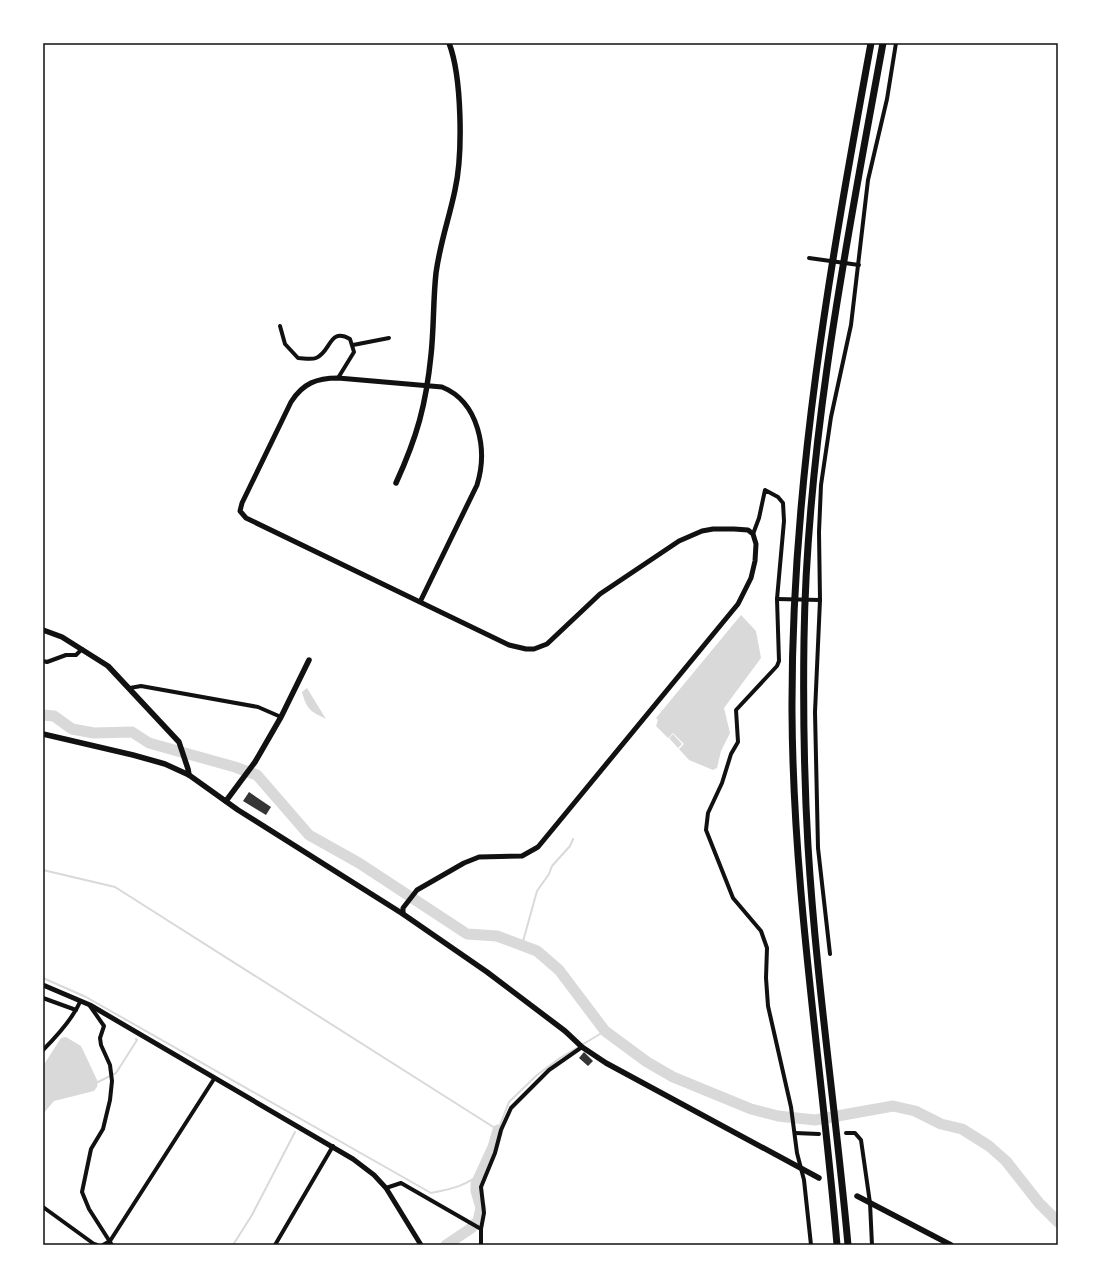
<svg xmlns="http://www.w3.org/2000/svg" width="1101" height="1288" font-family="Montserrat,sans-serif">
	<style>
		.water { fill: #d9d9d9 }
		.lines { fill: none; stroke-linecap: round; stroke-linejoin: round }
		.stream { stroke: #d9d9d9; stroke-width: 2 }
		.river { stroke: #d9d9d9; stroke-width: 11 }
		.building { fill: #353535 }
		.minor { stroke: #111; stroke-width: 4 }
		.tertiary { stroke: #111; stroke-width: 5 }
		.secondary { stroke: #111; stroke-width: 5.5 }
		.motorway { stroke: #111; stroke-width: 7 }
		.neatline { fill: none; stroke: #111; stroke-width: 1.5 }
	</style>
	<rect width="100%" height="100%" fill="#fff"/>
	<g class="water">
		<path d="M741,615l15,16 5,27 -37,50 6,25 -9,18 -4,17 -4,2 -24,-10 -10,-11 5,-5 -11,-11 -5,5 -12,-12 2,-6 -2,-2z"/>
		<path d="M307,688l19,31c-16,-8 -19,-9 -24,-27z"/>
		<path d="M673,734l9,10 -4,4 -9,-10z"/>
		<path d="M66,1037l15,9 17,36 -1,5 -3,4 -40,10 -11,13v-48l18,-28z"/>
	</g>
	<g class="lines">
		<g class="stream">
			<path d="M43,870l72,17 383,243 11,-28 28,-27 23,-17 45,-27"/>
			<path d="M522,945l15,-54 12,-17 3,-8 18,-20 3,-7"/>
			<path d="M43,978l43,19 345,196c20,-4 36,-7 51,-21"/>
			<path d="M98,1082l18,-9 21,-33 -1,-1"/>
			<path d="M233,1245l19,-30 43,-83"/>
		</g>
		<g class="river">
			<path d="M43,715l11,1 18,13 22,4 38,-1 17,11 86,24 22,8 52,60 50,28 108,71 30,2 40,15 22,19 46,61 42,31 26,15 78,32 27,7 37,4 78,-14 22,5 26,13 21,5 27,17 17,15 33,42 19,19"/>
			<path d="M446,1245l24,-16 8,-8 3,-13 -5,-17v-7l17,-37 5,-17"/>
		</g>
	</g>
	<g class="building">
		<path d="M249,792l22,15 -5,8 -23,-14z"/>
		<path d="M584,1052l9,9 -5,5 -9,-8z"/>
	</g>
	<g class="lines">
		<g class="minor">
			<path d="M809,258l50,7"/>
			<path d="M280,326l5,18 13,14c5,0 13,2 18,0 15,-6 13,-31 34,-19l4,13 -16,26"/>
			<path d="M353,345l36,-7"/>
			<path d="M753,534l6,-16 6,-28 13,7 5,6 1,18 -7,78 2,62 -2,5 -41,44 2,32 -7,12 -9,29 -14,30 -2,17 27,68 28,33 6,17 -1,30 2,28 23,101 6,46 7,27 7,65"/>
			<path d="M777,599l43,1"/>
			<path d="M43,661l4,1 19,-7h10l6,-6"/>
			<path d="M130,688l11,-2 117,21 23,10"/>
			<path d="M830,954l-12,-106 -3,-136 5,-112 -1,-68 2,-47 10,-68 20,-92 17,-145 19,-81 9,-56"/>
			<path d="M43,998l33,12"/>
			<path d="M90,1006l14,20 -4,12 1,7 9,20 2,16 -2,19 -7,29 -12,20 -9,43 7,17 23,36"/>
			<path d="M43,1050c14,-14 29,-30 37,-48"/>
			<path d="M795,1133l24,1"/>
			<path d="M846,1133h9l6,7 9,63 2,42"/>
			<path d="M386,1188l15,-5 80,46v16"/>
			<path d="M43,1207l51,37 3,1"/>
			<path d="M481,1229l3,-16 -3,-26 14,-34 6,-23 10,-22 38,-38 33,-23"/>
			<path d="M103,1245l7,-4 104,-162"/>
			<path d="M275,1245l58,-99"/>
		</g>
		<g class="tertiary">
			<path d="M403,914v-6l14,-18 47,-27 15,-6 43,-1 16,-9 200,-243 13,-26 4,-17 1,-17 -3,-10 -5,-4 -14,-1h-21l-11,2 -23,10 -79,53 -53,50 -13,5h-8l-17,-4 -263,-127 -6,-7 2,-8 49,-101c12,-19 26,-24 47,-24l104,9c37,15 46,63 35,98l-57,117"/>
			<path d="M43,985l47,20 263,154 21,16 12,13 35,57"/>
		</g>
		<g class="secondary">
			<path d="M396,483c21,-46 30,-78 35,-128 3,-27 2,-55 5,-82 4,-30 13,-54 19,-83 8,-36 7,-113 -6,-147"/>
			<path d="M43,630l19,7 46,29 71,76 9,27 1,6"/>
			<path d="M43,734l90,21 32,9 24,11 49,35 165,104 84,58 78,59 17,16 24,16 213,115"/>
			<path d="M226,801l29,-39 26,-45 28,-57"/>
			<path d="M857,1196l94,49"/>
		</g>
		<g class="motorway">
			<path d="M837,1245c-15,-178 -44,-354 -45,-533 -1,-228 38,-446 79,-669"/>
			<path d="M848,1245c-12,-133 -32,-266 -40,-399 -4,-69 -5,-138 -4,-207 3,-200 43,-399 79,-596"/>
		</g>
	</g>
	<rect width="1101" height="1288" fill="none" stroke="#ffffff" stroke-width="88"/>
	<rect x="44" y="44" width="1013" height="1200" class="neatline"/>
</svg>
